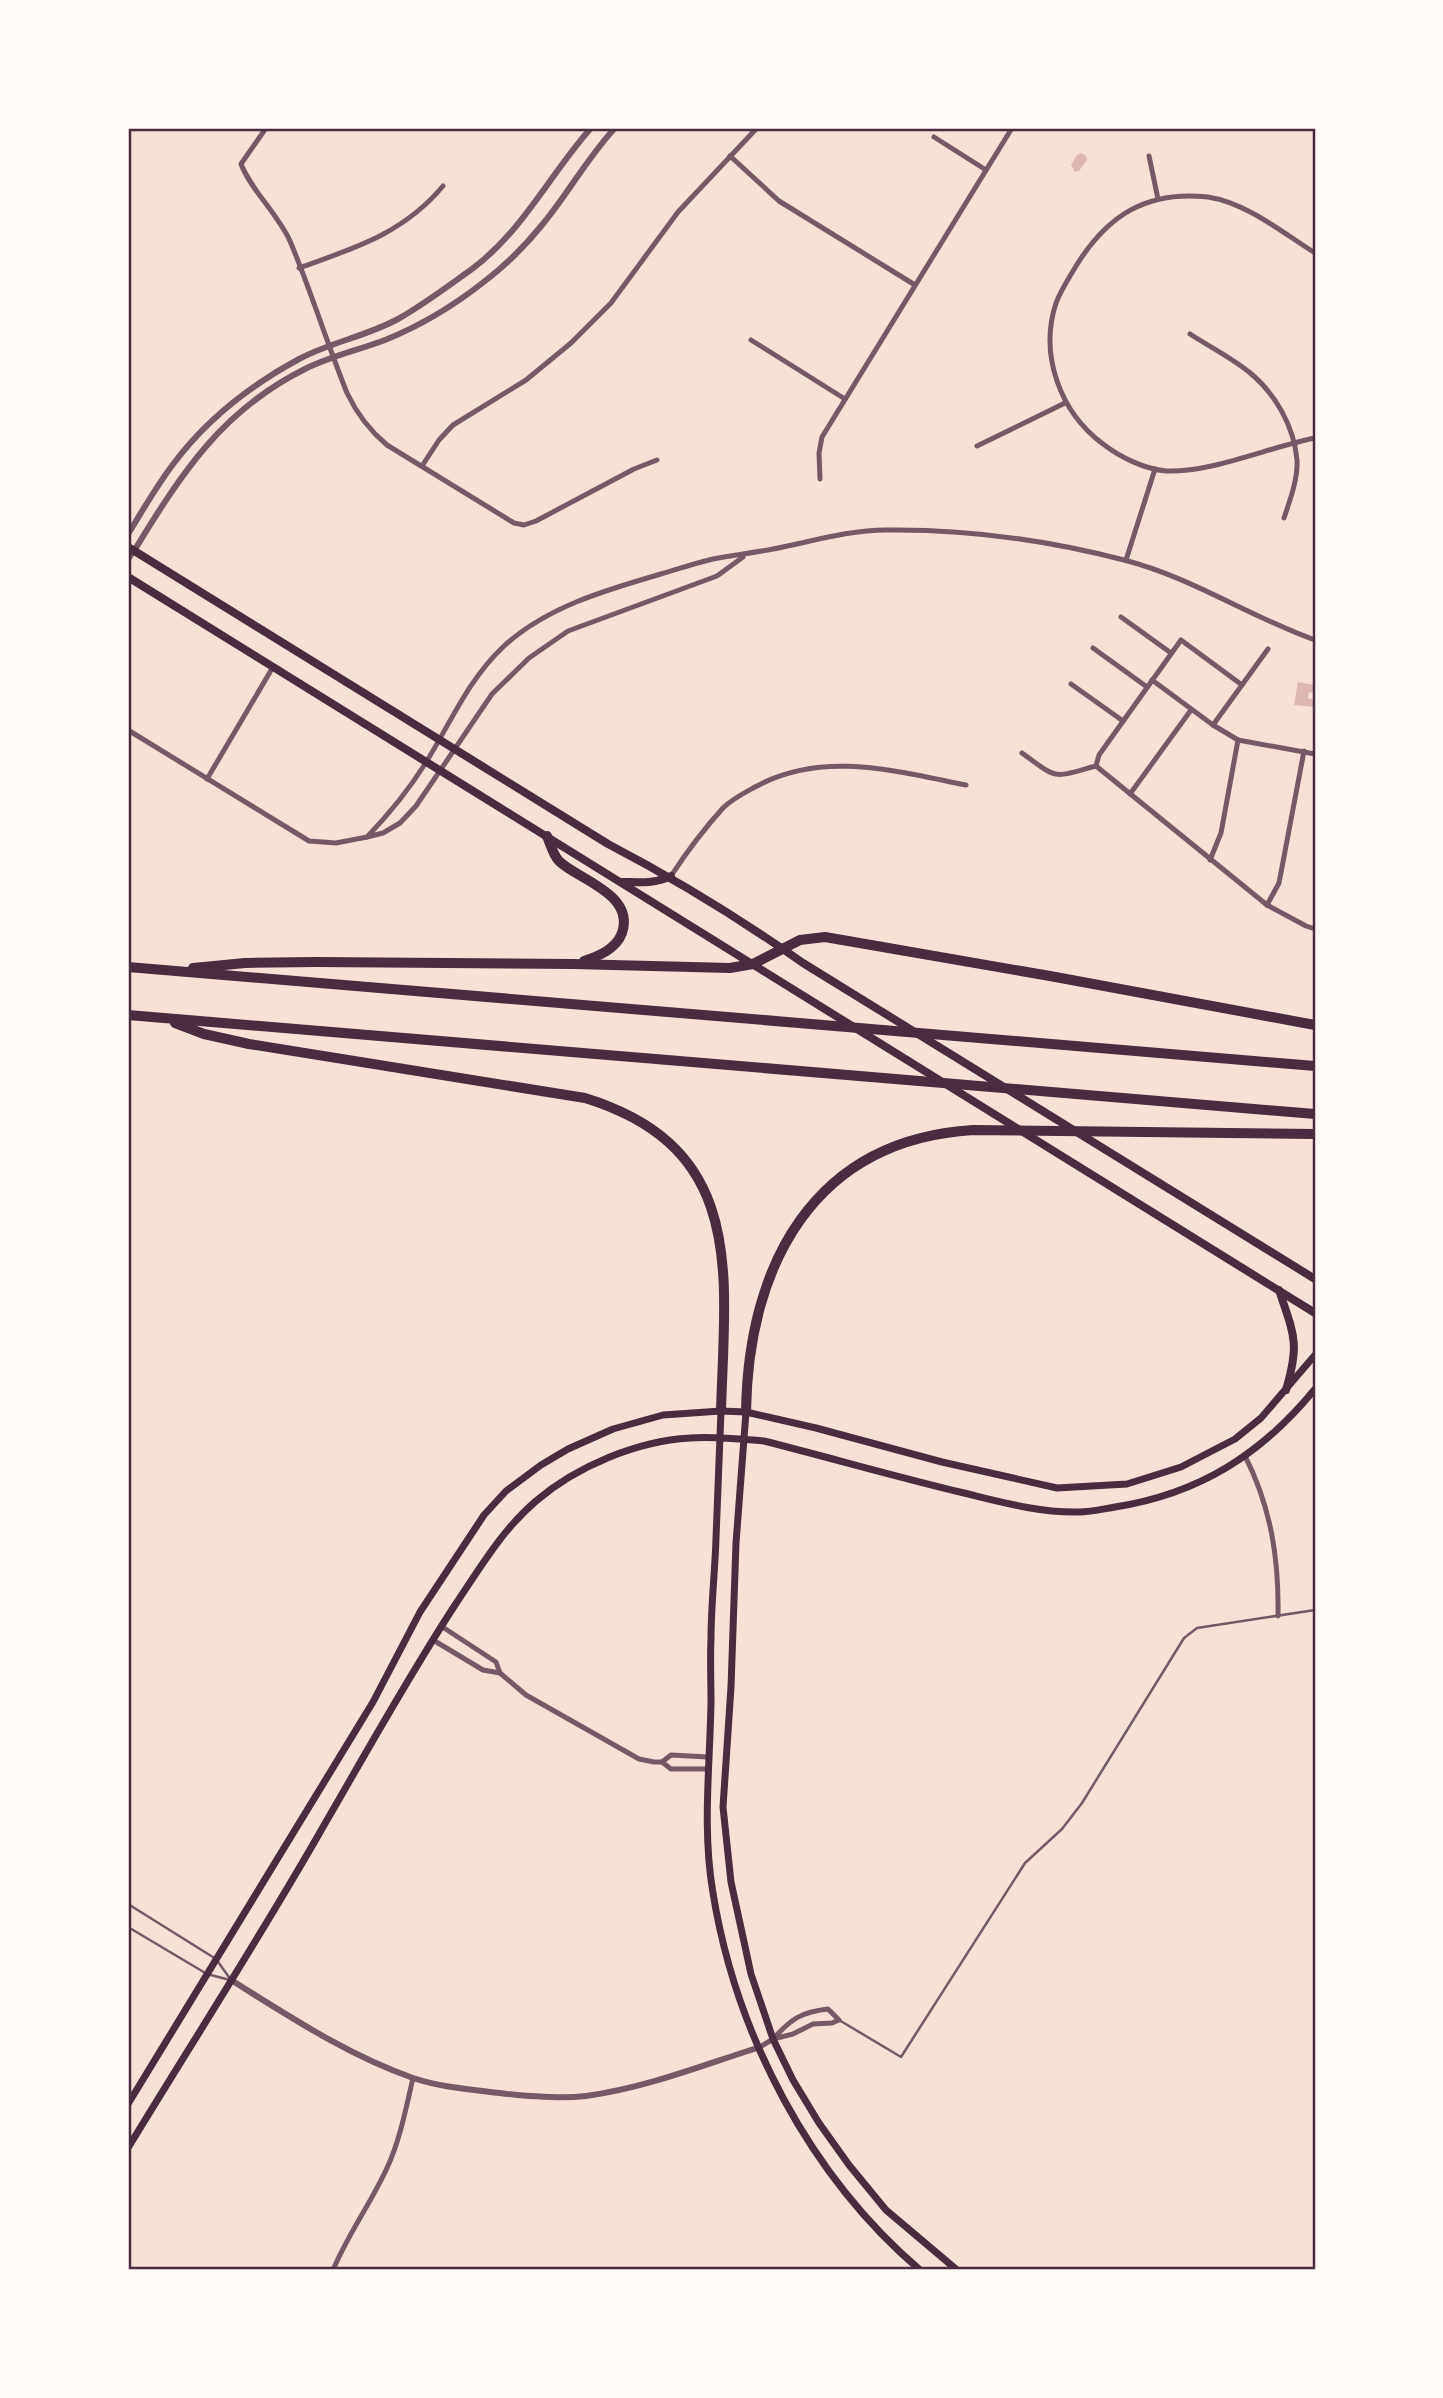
<svg xmlns="http://www.w3.org/2000/svg" width="1443" height="2398" font-family="'IBM Plex Sans',sans-serif">
	<style>
		.water { fill: #dcb8b0 }
		.lines { fill: none; stroke-linecap: round; stroke-linejoin: round }
		.service { stroke: #755966; stroke-width: 2.5 }
		.minor { stroke: #755966; stroke-width: 5 }
		.tertiary { stroke: #755966; stroke-width: 6 }
		.secondary { stroke: #4a2c40; stroke-width: 7 }
		.primary { stroke: #4a2c40; stroke-width: 8 }
		.motorway { stroke: #4a2c40; stroke-width: 10 }
		.neatline { fill: none; stroke: #4a2c40; stroke-width: 2.5 }
	</style>
	<rect width="100%" height="100%" fill="#f7e1d7"/>
	<g class="water">
		<path d="M1081,153l5,3 1,4 -8,11 -4,1 -4,-7 6,-10z"/>
		<path d="M1298,682l17,3 -1,8 -5,-1 -1,6 7,2v7l-21,-2z"/>
	</g>
	<g class="lines">
		<g class="service">
			<path d="M128,1904l88,55 15,21"/>
			<path d="M128,1927l79,47 23,6"/>
			<path d="M839,2020l62,37 124,-194 37,-34 20,-26 102,-165 13,-10 118,-18"/>
		</g>
		<g class="minor">
			<path d="M266,128l-25,36c10,26 36,49 49,77 21,50 37,102 57,152 10,21 22,37 40,52l127,78 10,2 12,-4 98,-52 23,-9"/>
			<path d="M934,137l52,33"/>
			<path d="M730,156l49,45 136,84"/>
			<path d="M1149,156l9,43"/>
			<path d="M1315,253c-32,-20 -68,-50 -107,-56 -62,-7 -101,19 -132,69 -7,12 -15,24 -20,37 -17,52 4,109 47,141 17,13 41,25 63,27 45,2 103,-24 149,-33"/>
			<path d="M299,268c56,-20 105,-35 144,-82"/>
			<path d="M1190,334c20,13 42,24 59,38 26,21 45,54 48,88 1,19 -7,40 -13,58"/>
			<path d="M751,340l94,59"/>
			<path d="M977,446l88,-43"/>
			<path d="M422,466l17,-26 14,-15 73,-45 45,-37 40,-40 67,-91 79,-84"/>
			<path d="M820,479l-1,-26 3,-16 190,-309"/>
			<path d="M128,560l6,-9"/>
			<path d="M1126,560l29,-91"/>
			<path d="M1121,617l50,36"/>
			<path d="M1093,648l54,39"/>
			<path d="M1152,680l61,45 55,-76"/>
			<path d="M1071,684l52,37"/>
			<path d="M1213,725l25,15 77,14"/>
			<path d="M128,730l181,111 27,2 31,-6 16,-4 17,-10 16,-17 76,-112 37,-36 39,-27 149,-55 26,-19"/>
			<path d="M1022,753c37,27 30,25 74,13"/>
			<path d="M1096,766l171,139 39,21 9,3"/>
			<path d="M1096,766l3,-11 82,-115 61,45"/>
			<path d="M207,779l66,-112"/>
			<path d="M1130,794l61,-84"/>
			<path d="M367,837c22,-23 41,-46 58,-73 25,-40 43,-84 78,-117 43,-40 103,-57 158,-73 17,-5 35,-11 52,-15 20,-4 40,-6 60,-10 37,-7 75,-19 113,-19 80,-1 161,10 238,30 67,17 126,57 191,80"/>
			<path d="M1210,860l11,-27 17,-93"/>
			<path d="M671,876c15,-23 33,-47 52,-68 9,-9 21,-15 32,-21 67,-37 140,-16 211,-2"/>
			<path d="M1267,905l12,-22 25,-132"/>
			<path d="M1245,1456c26,51 34,103 33,160"/>
			<path d="M441,1626l55,36 4,11 26,22 113,64 15,3h8l9,-7 37,2"/>
			<path d="M433,1640l50,30 17,3"/>
			<path d="M662,1762l9,7h37"/>
			<path d="M760,2047l13,-8 20,-5 20,-10 19,-1 7,-3 -11,-11c-27,3 -37,10 -55,30"/>
			<path d="M333,2270c15,-36 38,-67 54,-102 13,-28 19,-60 26,-90"/>
		</g>
		<g class="tertiary">
			<path d="M128,534c15,-24 29,-49 46,-71 33,-44 77,-78 125,-104 32,-17 68,-23 99,-40 25,-14 50,-33 74,-50 51,-38 78,-95 119,-141"/>
			<path d="M134,551c47,-77 88,-141 171,-182 26,-13 54,-19 80,-29 35,-14 71,-36 100,-59 21,-16 40,-35 57,-56 26,-31 45,-67 73,-97"/>
			<path d="M231,1980c58,36 116,75 182,98 30,10 62,12 94,16 25,2 54,5 79,2 60,-8 117,-31 174,-49"/>
		</g>
		<g class="secondary">
			<path d="M721,1411c-2,42 -3,85 -5,127 -1,34 -5,67 -5,101 -1,21 0,42 0,63 -1,64 -9,127 2,191 23,142 97,283 207,377"/>
			<path d="M746,1412l-10,131 -5,144 -8,120 8,75 20,92 22,65 20,41 26,43 30,42 37,45 71,60"/>
			<path d="M128,2104l245,-402 47,-90 64,-97 22,-24 35,-26 27,-16 45,-20 50,-14 58,-4 25,1 70,16 126,34 115,26 70,-4 54,-17 54,-28 26,-21 54,-63"/>
			<path d="M128,2148c65,-107 133,-212 195,-321 43,-74 85,-150 132,-222 25,-37 47,-75 81,-104 41,-35 101,-60 154,-63 25,-2 50,1 74,3 67,17 133,36 200,52 37,9 76,20 115,19 12,0 24,-3 36,-5 84,-13 147,-53 200,-118"/>
		</g>
		<g class="primary">
			<path d="M128,547l480,297c69,36 131,74 195,119l512,316"/>
			<path d="M128,577l1187,736"/>
			<path d="M622,882c17,0 33,2 49,-6"/>
			<path d="M1279,1290c15,45 21,53 7,100"/>
		</g>
		<g class="motorway">
			<path d="M547,836c3,7 6,19 12,25 20,19 76,33 63,72 -6,16 -23,23 -38,28"/>
			<path d="M128,967l1187,99"/>
			<path d="M193,968l52,-5 71,-1 257,2 157,4 23,-4 47,-24 25,-3 225,39 265,49"/>
			<path d="M128,1015l1187,99"/>
			<path d="M175,1023l29,11 45,10 336,54c162,50 140,175 136,313"/>
			<path d="M746,1412c2,-146 67,-272 227,-282l342,4"/>
		</g>
	</g>
	<rect width="1443" height="2398" fill="none" stroke="#fffaf5" stroke-width="259"/>
	<rect x="130" y="130" width="1184" height="2138" class="neatline"/>
</svg>
